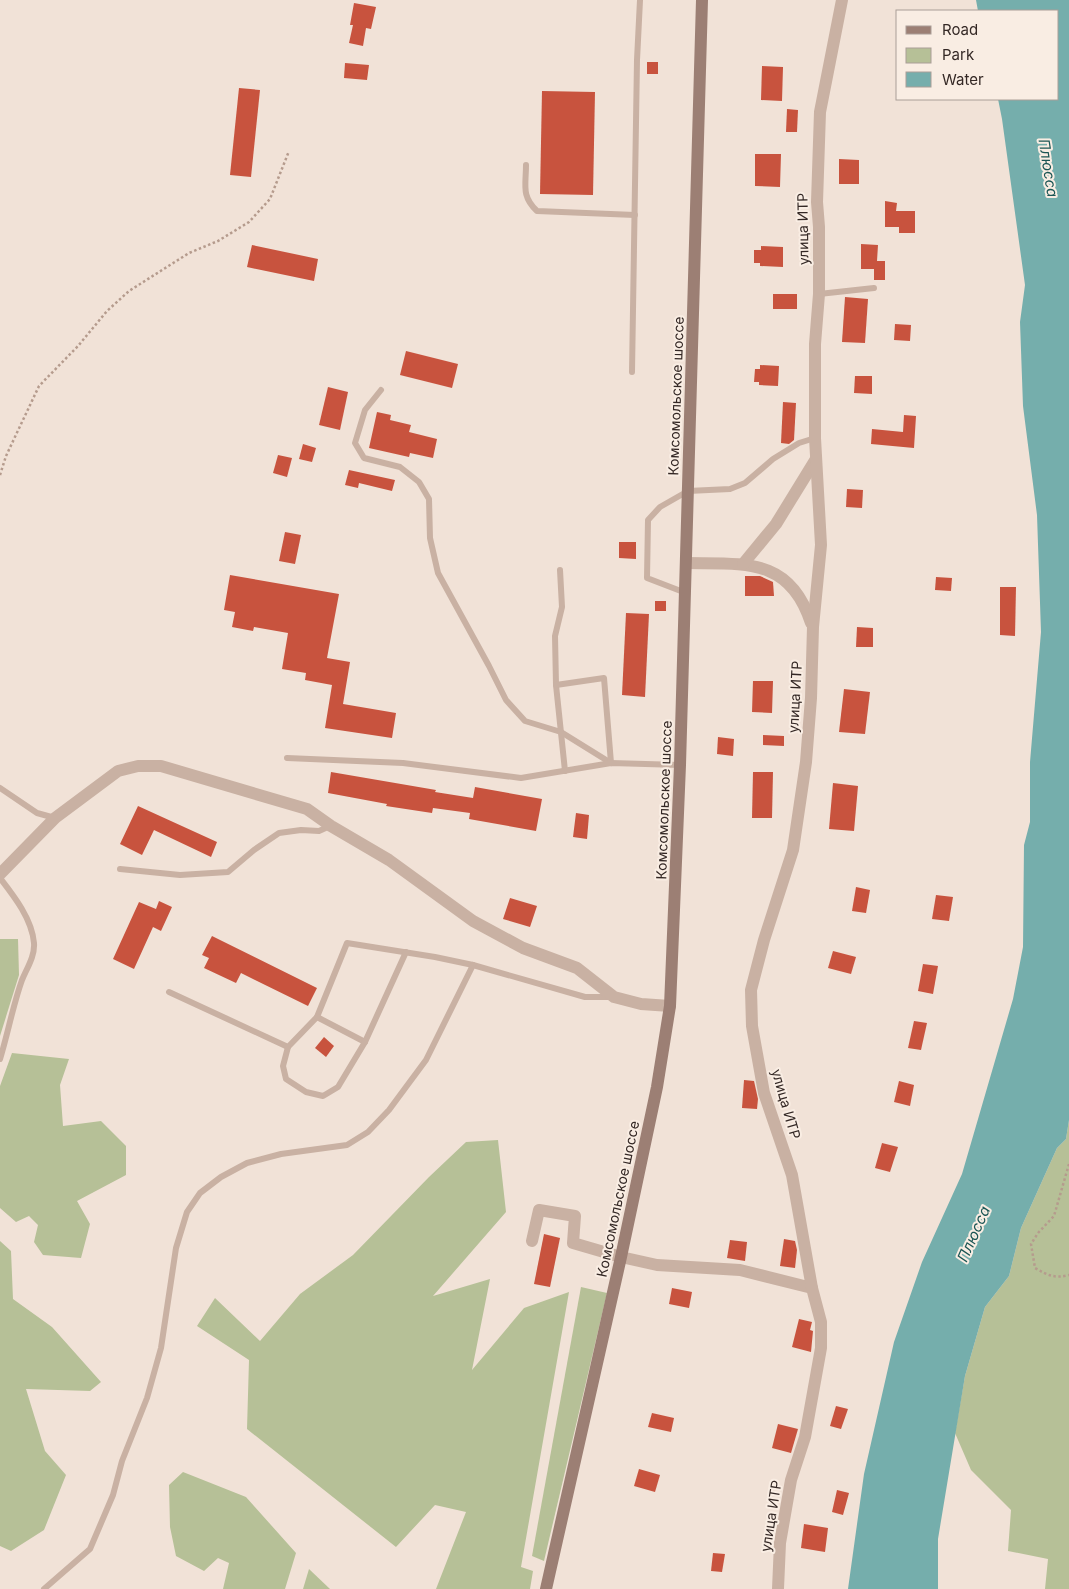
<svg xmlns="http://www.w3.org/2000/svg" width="1069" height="1589" font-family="Inter,sans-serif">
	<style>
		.green { fill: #b6c097 }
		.water { fill: #75aeac }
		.building { fill: #c8533e }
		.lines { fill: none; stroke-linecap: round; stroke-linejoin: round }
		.path { stroke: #b59b8d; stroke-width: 2.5; stroke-dasharray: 2.5 2.5; stroke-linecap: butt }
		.service { stroke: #c9b1a3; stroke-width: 6 }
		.minor { stroke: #c9b1a3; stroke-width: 12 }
		.secondary { stroke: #9c7f74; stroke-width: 12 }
		.labels { text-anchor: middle; stroke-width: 4; stroke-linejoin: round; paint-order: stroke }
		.street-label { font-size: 14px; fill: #342825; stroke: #f9ede3 }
		.water-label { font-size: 15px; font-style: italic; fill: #1a5554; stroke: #f9ede3 }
	</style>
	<rect width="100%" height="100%" fill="#f1e2d7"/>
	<g class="green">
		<path d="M0,939h18l1,36 -19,61z"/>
		<path d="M12,1053l57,6 -9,26 3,41 38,-5 25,25v29l-49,26 13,23 -9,34 -38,-3 -9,-13 4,-17 -9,-9 -13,6 -16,-14v-122z"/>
		<path d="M1069,1120v469h-24l3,-30 -40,-8 3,-41 -40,-40 -16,-37 10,-57 20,-69 24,-31 12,-48 36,-80 9,-9z"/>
		<path d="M498,1140l8,72 -73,84 57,-17 -18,91 52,-62 45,-16 -48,275 12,4 -3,18h-94l30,-77 -31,-7 -39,42 -149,-118 2,-69 -52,-34 18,-28 45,43 40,-47 53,-39 76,-78 37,-35z"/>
		<path d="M0,1241l11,10 2,48 39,28 49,55 -11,9 -64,-2 19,62 21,24 -22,55 -33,21 -11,-5z"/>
		<path d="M581,1287l26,6 -63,268 -12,-5z"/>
		<path d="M183,1472l63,25 50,56 -11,36h-62l6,-26 -11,-5 -14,13 -28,-15 -6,-29 -1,-42z"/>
		<path d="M309,1569l21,20h-27z"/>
	</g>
	<path class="water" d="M976,0h93v1120l-3,19 -9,9 -36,80 -12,48 -24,31 -20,69 -27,163v50h-90l16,-115 30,-132 28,-80 40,-88 51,-175 10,-52 1,-102 6,-23v-60l11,-130 -4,-117 -14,-109 -3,-84 5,-37 -23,-166 -4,-20h60v-88h-80z"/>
	<g class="building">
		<path d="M354,3l22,4 -5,22 -5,-1 -3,18 -14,-3 4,-18h-3z"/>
		<rect x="647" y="62" width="11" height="12"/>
		<path d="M345,63l24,2 -2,15 -23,-2z"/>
		<path d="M762,66l21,1 -1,34 -21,-1z"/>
		<path d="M239,88l21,2 -9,87 -21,-2z"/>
		<path d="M542,91l53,1 -2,103 -53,-1z"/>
		<path d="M787,109l11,1 -1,22h-11z"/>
		<path d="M755,154h26l-1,33 -25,-1z"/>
		<path d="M839,159l20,1v24h-20z"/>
		<path d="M885,201l12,2 -1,8h19v22h-16v-6h-14z"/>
		<path d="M861,244l17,1 -1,16h8v19h-11v-11h-13z"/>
		<path d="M252,245l66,14 -4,22 -67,-14z"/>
		<path d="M761,246l22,1v20l-23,-1v-3h-6v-13h7z"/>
		<rect x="773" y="294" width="24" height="15"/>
		<path d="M845,297l23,2 -3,44 -23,-1z"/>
		<path d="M895,324l16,1 -1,16 -16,-1z"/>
		<path d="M406,351l52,13 -6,24 -52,-13z"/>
		<path d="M760,365l19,1 -1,20 -19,-1v-3h-5l1,-13h5z"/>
		<path d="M855,376h17v18l-18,-1z"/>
		<path d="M328,387l20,5 -8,38 -21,-5z"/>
		<path d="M783,402l13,1 -2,37 -5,4 -8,-1z"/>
		<path d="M377,412l14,3 -1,5 21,5 -2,7 28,7 -4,19 -23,-5 -1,4 -40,-9z"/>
		<path d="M904,415l12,1 -2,32 -43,-4 1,-15 31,3z"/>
		<path d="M303,444l13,4 -4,14 -13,-3z"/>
		<path d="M278,455l14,3 -5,19 -14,-4z"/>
		<path d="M349,470l46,10 -3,11 -33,-8 -1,5 -13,-3z"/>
		<path d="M847,489l16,1 -1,18 -16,-1z"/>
		<path d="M285,532l16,3 -6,29 -16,-3z"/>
		<path d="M619,542h17v17l-17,-1z"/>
		<path d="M230,575l109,19 -12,64 23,4 -7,42 53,9 -4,25 -67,-10 7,-43 -27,-5 1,-7 -24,-4 6,-36 -34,-6 -1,4 -21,-4 3,-15 -11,-2z"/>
		<path d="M745,576h15l13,6 1,14h-29z"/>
		<path d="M936,577l16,1 -1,13 -16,-1z"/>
		<path d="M1000,587h16l-1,49 -15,-1z"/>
		<rect x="655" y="601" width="11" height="10"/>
		<path d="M626,613l23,1 -4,83 -23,-2z"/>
		<path d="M857,627l16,1v19h-17z"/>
		<path d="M753,681h20l-1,32 -20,-1z"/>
		<path d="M844,689l26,3 -5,42 -26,-2z"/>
		<path d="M763,735l21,1v10l-21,-1z"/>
		<path d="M718,737l16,2 -1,17 -16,-2z"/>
		<path d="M331,772l105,18 -1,2 38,6 2,-11 67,12 -6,32 -67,-12 1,-6 -37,-5 -1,5 -46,-7 1,-2 -59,-11z"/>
		<path d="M753,772h20l-1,46h-20z"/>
		<path d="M833,783l25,3 -4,45 -25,-2z"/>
		<path d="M138,806l79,36 -6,15 -57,-27 -12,25 -22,-11z"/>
		<path d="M576,813l13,2 -2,24 -14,-2z"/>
		<path d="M856,887l14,3 -4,23 -14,-2z"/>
		<path d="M936,895l17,2 -4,24 -17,-2z"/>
		<path d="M510,898l27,8 -7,21 -27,-8z"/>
		<path d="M159,901l13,6 -11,24 -8,-4 -19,42 -21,-10 26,-57 17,7z"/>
		<path d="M212,936l105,52 -9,18 -67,-33 -5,10 -32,-15 5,-10 -7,-3z"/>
		<path d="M833,951l23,6 -5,17 -23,-6z"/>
		<path d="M923,964l15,2 -5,28 -15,-3z"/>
		<path d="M914,1021l13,2 -6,27 -13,-2z"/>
		<path d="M324,1037l10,9 -8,11 -11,-9z"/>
		<path d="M744,1080l10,1 4,18 -1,10 -15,-1z"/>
		<path d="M899,1081l15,4 -4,21 -16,-4z"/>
		<path d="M882,1143l16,4 -8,25 -15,-4z"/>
		<path d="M544,1234l16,4 -10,49 -16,-3z"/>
		<path d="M784,1239l11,2 2,9 -2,18 -15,-2z"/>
		<path d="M730,1240l17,2 -2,19 -18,-3z"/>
		<path d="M672,1288l20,4 -3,16 -20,-4z"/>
		<path d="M799,1319l13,3 -2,8 3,1 -2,21 -19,-5z"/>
		<path d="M836,1406l12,3 -7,20 -11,-3z"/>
		<path d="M652,1413l22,5 -3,14 -23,-5z"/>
		<path d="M778,1424l20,5 -7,24 -19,-5z"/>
		<path d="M639,1469l21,6 -5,17 -21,-6z"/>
		<path d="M837,1490l12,3 -6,22 -11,-3z"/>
		<path d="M804,1524l24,4 -3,24 -24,-4z"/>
		<path d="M713,1553l12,1 -3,18 -11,-1z"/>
	</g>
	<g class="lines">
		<g class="path">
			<path d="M0,475l6,-19 33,-70 39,-40 29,-35 22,-20 60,-38 29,-12 31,-19 21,-23 19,-48"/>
			<path d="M1069,1164l-15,52 -16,17 -7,11 4,24c12,7 20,11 34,7"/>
		</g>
		<g class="service">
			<path d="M526,165c0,20 -5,31 11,46l98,4"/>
			<path d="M819,294l55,-6"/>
			<path d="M632,372l5,-312 3,-60"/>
			<path d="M381,390l-16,20 -10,33 9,15 36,9 19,15 10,17 1,39 8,35 51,93 17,34 19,21 36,11 50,31"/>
			<path d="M560,570l2,37 -7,29 1,49 9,86"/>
			<path d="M686,593l-39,-15 1,-58 12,-13 28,-16 42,-2 15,-6 28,-24 26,-16 16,-5"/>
			<path d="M556,685l48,-7 7,85"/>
			<path d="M287,758l116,5 118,15 90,-15 69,2"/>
			<path d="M0,788l37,25 18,5"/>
			<path d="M120,869l60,6 48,-3 26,-22 25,-17 22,-3 18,1 11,-5"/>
			<path d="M0,878c14,18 32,41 34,65 1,13 -7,25 -12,37 -9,25 -14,53 -22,79"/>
			<path d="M169,992l119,55 29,-30 30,-74 88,14 38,8 112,32h27"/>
			<path d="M317,1017l48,25"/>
			<path d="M288,1047l-5,19 3,13 20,13 17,4 15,-9 27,-45 41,-90"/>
			<path d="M44,1589l46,-40 23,-54 9,-34 25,-63 14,-50 15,-100 11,-36 13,-19 21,-16 26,-14 34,-9 66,-9 21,-13 21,-22 37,-50 47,-95"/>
		</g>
		<g class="minor">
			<path d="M686,563c58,1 104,-6 125,60"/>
			<path d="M743,564l33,-40 40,-65"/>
			<path d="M0,874l55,-56 63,-47 20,-5h23l146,43 24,17 58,34 84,61 50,27 54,20 37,29 27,7 29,2"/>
			<path d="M532,1241l7,-31 36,6 -2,27 48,14 36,8 83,5 72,18"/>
			<path d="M778,1589l2,-46 11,-63 14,-43 16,-89v-26l-9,-34 -20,-113 -28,-82 -12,-67 -1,-36 13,-50 29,-90 13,-88 5,-64 2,-71 8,-82 -6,-107v-94l4,-50v-67l-2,-25 3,-90 22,-112"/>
		</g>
		<path class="secondary" d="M546,1589l75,-332 36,-170 13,-81 10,-241 22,-765"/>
	</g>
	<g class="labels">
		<g class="street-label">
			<text transform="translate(803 229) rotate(-91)" y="5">улица ИТР</text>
			<text transform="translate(676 396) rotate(-88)" y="5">Комсомольское шоссе</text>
			<text transform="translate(795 697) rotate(-87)" y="5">улица ИТР</text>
			<text transform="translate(664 800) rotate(-88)" y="5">Комсомольское шоссе</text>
			<text transform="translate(786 1104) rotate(74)" y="5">улица ИТР</text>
			<text transform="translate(618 1199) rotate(-78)" y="5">Комсомольское шоссе</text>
			<text transform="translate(771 1516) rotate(-81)" y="5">улица ИТР</text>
		</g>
		<g class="water-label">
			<text transform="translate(1048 168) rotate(81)" y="5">Плюсса</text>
			<text transform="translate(974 1234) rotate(-66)" y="5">Плюсса</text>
		</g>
	</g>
	<rect x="896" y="10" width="162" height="90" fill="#f9ede3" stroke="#aa9e97"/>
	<rect x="906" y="26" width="25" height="8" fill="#9c7f74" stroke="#aa9e97"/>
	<text x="942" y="35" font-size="15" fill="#342825">Road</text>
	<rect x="906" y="48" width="25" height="15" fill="#b6c097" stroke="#aa9e97"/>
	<text x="942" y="60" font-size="15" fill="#342825">Park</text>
	<rect x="906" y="72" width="25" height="15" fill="#75aeac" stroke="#aa9e97"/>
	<text x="942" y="85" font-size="15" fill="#342825">Water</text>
</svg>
